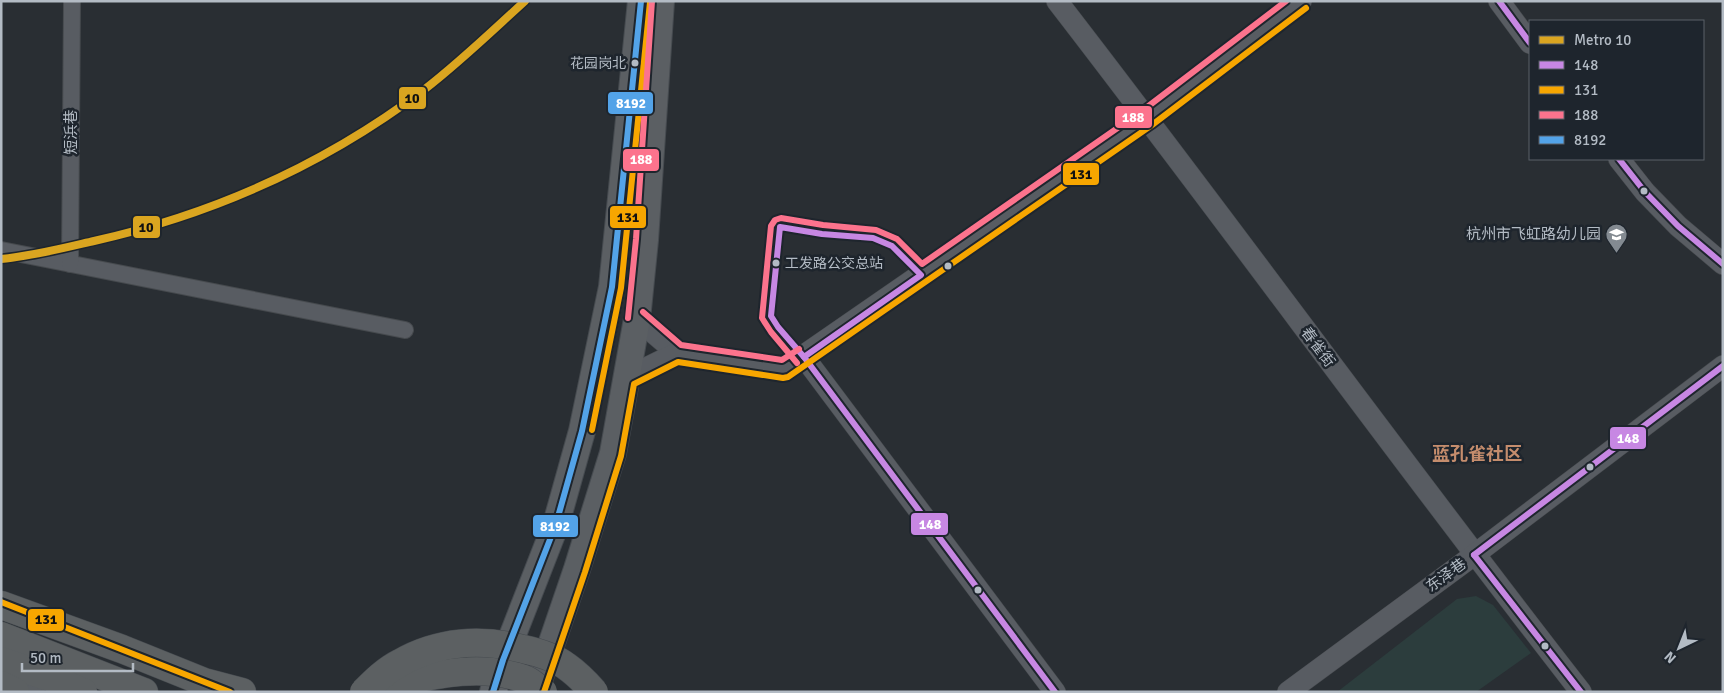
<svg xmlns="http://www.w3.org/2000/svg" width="1724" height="693" font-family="Signika,'Noto Sans SC',sans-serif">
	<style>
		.green { fill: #2c3d3d }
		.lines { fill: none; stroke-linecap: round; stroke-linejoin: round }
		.minor-casing { stroke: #464a4e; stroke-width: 18 }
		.tertiary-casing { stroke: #464a4e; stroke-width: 22 }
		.primary-casing { stroke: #464b50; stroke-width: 28 }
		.trunk-casing { stroke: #454a4f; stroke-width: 29 }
		.minor { stroke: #585c62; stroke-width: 16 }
		.tertiary { stroke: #585c62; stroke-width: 21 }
		.primary { stroke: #5b5f63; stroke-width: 26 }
		.trunk { stroke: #5c6062; stroke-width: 28 }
		.trunk-bridge-casing { stroke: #454a4f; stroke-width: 29; stroke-linecap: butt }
		.trunk-bridge { stroke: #5c6062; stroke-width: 28 }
		.bus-1-casing { stroke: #1e252d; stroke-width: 10 }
		.bus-2-casing { stroke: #1e252d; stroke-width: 10 }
		.bus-3-casing { stroke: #1e252d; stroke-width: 10 }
		.bus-4-casing { stroke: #1e252d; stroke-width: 10 }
		.bus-1 { stroke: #c787e3; stroke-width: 6 }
		.bus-2 { stroke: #f7a600; stroke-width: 6 }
		.bus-3 { stroke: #fc738d; stroke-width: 6 }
		.bus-4 { stroke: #53a3e8; stroke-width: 6 }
		.metro-1-casing { stroke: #1e252d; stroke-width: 11 }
		.metro-1 { stroke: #daa520; stroke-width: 8 }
		.bus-dot { fill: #b3bbc4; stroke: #1e252d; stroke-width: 2 }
		.labels { text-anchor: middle; stroke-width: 5; stroke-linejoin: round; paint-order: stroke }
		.bus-label { font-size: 14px; fill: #b3bbc4; stroke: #1e252d; text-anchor: end }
		.street-label { font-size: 15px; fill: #b3bbc4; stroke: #1e252d }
		.poi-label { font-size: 15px; fill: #b3bbc4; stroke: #1e252d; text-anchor: end }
		.quarter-label { font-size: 18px; font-weight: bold; fill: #c58d6d; stroke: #1e252d }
		.line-badge { stroke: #1e252d; stroke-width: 2 }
		.badge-label { font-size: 14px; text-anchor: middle; font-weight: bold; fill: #fff }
		.pale-badge-label { font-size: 14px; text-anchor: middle; font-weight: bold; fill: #111 }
	</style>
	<rect width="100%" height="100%" fill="#292e33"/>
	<path class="green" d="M1476,596l17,9 38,48 -55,39h-139l120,-93z"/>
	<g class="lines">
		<defs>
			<g id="minor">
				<path d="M1,250l404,80"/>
				<path d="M70,264l2,-263"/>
			</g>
			<g id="tertiary">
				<path d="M1057,1c177,229 346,463 524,691"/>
				<path d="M1499,1l31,42"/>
				<path d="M1619,159l26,33 33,34 45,38"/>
				<path d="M637,319l40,34 107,16 363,-251 154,-117"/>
				<path d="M804,357l251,335"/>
				<path d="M626,378l51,-25"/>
				<path d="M1288,692l186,-137 249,-189"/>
			</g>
			<g id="primary">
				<path d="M1,679l31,13"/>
				<path d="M493,692l10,-32 53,-136 26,-93 30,-144 29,-286"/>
				<path d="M535,692l42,-123 36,-116 24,-134 8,-79 16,-239"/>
			</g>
			<g id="trunk">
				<path d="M1,605l121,44 82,33 38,10"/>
				<path d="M1,636l143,56"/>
				<path d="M1,661l48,16 34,15"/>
				<path d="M1,685l14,7"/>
			</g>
		</defs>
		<use href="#minor" class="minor-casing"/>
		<use href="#tertiary" class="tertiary-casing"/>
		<use href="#primary" class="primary-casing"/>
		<use href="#trunk" class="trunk-casing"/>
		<use href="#minor" class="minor"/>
		<use href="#tertiary" class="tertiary"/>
		<use href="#primary" class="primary"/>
		<use href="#trunk" class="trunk"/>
		<defs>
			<g id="trunk-bridge">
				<path d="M371,688c49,-9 104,-27 153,-9 7,2 13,9 19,13"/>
				<path d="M364,692c11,-11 22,-22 36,-29 38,-22 81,-25 123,-14 14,3 31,8 43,17 10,7 20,17 28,26"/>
			</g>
		</defs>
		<use href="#trunk-bridge" class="trunk-bridge-casing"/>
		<use href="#trunk-bridge" class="trunk-bridge"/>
		<defs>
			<g id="bus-1">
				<path d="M1499,1l31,42"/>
				<path d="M1619,159l26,33 33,34 45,38"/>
				<path d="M780,227l42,7 51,4 19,8 29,29 -117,82 -26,-30 -7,-11z"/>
				<path d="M804,357l251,335"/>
				<path d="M1474,555l249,-189"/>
				<path d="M1474,555l107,137"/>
			</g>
			<g id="bus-2">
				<path d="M592,430l29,-142 29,-286"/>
				<path d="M1,602l229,90"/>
				<path d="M544,692l41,-120 36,-116 13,-72 44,-22 105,16 5,-1 364,-252 154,-117"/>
			</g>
			<g id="bus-3">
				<path d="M643,312l38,33 101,15 17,-11"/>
				<path d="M628,318l8,-79 16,-238"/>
				<path d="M797,363l-26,-31 -9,-14 9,-92 4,-6 6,-2 42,7 53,5 21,9 25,25 220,-153 144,-110"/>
			</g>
			<path id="bus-4" d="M493,692l10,-32 53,-136 26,-93 30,-144 29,-286"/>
		</defs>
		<use href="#bus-1" class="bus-1-casing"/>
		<use href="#bus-2" class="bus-2-casing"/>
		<use href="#bus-3" class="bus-3-casing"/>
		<use href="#bus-4" class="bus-4-casing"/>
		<use href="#bus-1" class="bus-1"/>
		<use href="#bus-2" class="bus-2"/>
		<use href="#bus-3" class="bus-3"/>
		<use href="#bus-4" class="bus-4"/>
		<defs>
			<path id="metro-1" d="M1,259c32,-3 63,-11 93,-18 120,-27 233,-78 331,-152 35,-27 67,-58 100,-88"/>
		</defs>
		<use href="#metro-1" class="metro-1-casing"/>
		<use href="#metro-1" class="metro-1"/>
	</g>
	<defs>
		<symbol id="school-pin" viewBox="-11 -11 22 30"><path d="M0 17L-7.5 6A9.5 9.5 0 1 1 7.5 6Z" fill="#838a91" stroke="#1e252d"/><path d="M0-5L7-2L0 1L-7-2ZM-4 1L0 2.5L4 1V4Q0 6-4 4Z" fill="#fff"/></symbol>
	</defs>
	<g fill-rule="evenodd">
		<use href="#school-pin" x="1604" y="222" width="25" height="34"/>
	</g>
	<g class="bus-dot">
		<circle cx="635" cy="63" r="4.5"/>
		<circle cx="1644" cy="191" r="4.5"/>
		<circle cx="776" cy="263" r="4.5"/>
		<circle cx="948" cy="266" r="4.5"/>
		<circle cx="1590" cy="467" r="4.5"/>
		<circle cx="978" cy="590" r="4.5"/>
		<circle cx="1545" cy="646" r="4.5"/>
	</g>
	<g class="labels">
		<g class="bus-label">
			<text x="626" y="68">花园岗北</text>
			<text x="785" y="268" text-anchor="start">工发路公交总站</text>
		</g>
		<g class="street-label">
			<text transform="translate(71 132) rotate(-90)" y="5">短浜巷</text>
			<text transform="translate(1318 347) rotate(53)" y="5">春雀街</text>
			<text transform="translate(1446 575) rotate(-36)" y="5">东泽巷</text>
		</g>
		<g class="poi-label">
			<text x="1601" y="239">杭州市飞虹路幼儿园</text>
		</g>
		<g class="quarter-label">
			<text x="1477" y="460">蓝孔雀社区</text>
		</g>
	</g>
	<g class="line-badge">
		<rect x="398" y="86" width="29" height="24" rx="5" fill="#daa520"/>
		<rect x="607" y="91" width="47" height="24" rx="5" fill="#53a3e8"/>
		<rect x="1114" y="105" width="39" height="24" rx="5" fill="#fc738d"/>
		<rect x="622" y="148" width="38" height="24" rx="5" fill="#fc738d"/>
		<rect x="1062" y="162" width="38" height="24" rx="5" fill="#f7a600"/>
		<rect x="609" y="205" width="38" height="24" rx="5" fill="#f7a600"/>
		<rect x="132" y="215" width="29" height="24" rx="5" fill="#daa520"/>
		<rect x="1609" y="426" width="38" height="24" rx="5" fill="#c787e3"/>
		<rect x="910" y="512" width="39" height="24" rx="5" fill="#c787e3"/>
		<rect x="532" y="514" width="47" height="24" rx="5" fill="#53a3e8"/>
		<rect x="27" y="608" width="38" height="24" rx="5" fill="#f7a600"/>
	</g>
	<g class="badge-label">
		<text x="631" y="108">8192</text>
		<text x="1133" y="122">188</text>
		<text x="641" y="164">188</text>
		<text x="1628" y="443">148</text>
		<text x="930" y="529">148</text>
		<text x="555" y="531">8192</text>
	</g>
	<g class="pale-badge-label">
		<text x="412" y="103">10</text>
		<text x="1081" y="179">131</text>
		<text x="628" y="222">131</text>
		<text x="146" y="232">10</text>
		<text x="46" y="624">131</text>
	</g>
	<rect width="1724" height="693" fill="none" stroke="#b3bbc4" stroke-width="5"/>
	<rect x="1529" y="20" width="175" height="140" fill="#1e252d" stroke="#5a6169"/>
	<rect x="1539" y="36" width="25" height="8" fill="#daa520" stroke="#5a6169"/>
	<text x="1574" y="45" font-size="15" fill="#b3bbc4">Metro 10</text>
	<rect x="1539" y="61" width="25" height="8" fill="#c787e3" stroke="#5a6169"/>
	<text x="1574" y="70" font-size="15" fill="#b3bbc4">148</text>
	<rect x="1539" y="86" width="25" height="8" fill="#f7a600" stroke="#5a6169"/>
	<text x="1574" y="95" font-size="15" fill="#b3bbc4">131</text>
	<rect x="1539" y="111" width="25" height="8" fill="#fc738d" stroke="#5a6169"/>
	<text x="1574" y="120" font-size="15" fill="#b3bbc4">188</text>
	<rect x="1539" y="136" width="25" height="8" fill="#53a3e8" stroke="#5a6169"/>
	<text x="1574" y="145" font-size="15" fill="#b3bbc4">8192</text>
	<g transform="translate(1679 648) rotate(223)" stroke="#1e252d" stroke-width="4" paint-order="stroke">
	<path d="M0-4L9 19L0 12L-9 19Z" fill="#b3bbc4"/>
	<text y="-8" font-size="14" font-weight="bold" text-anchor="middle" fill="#b3bbc4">N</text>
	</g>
	<path d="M22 663v8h111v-8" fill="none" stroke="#b3bbc4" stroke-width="2.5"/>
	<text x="30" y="663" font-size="15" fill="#b3bbc4" stroke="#1e252d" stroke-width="4" paint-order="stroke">50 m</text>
</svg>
